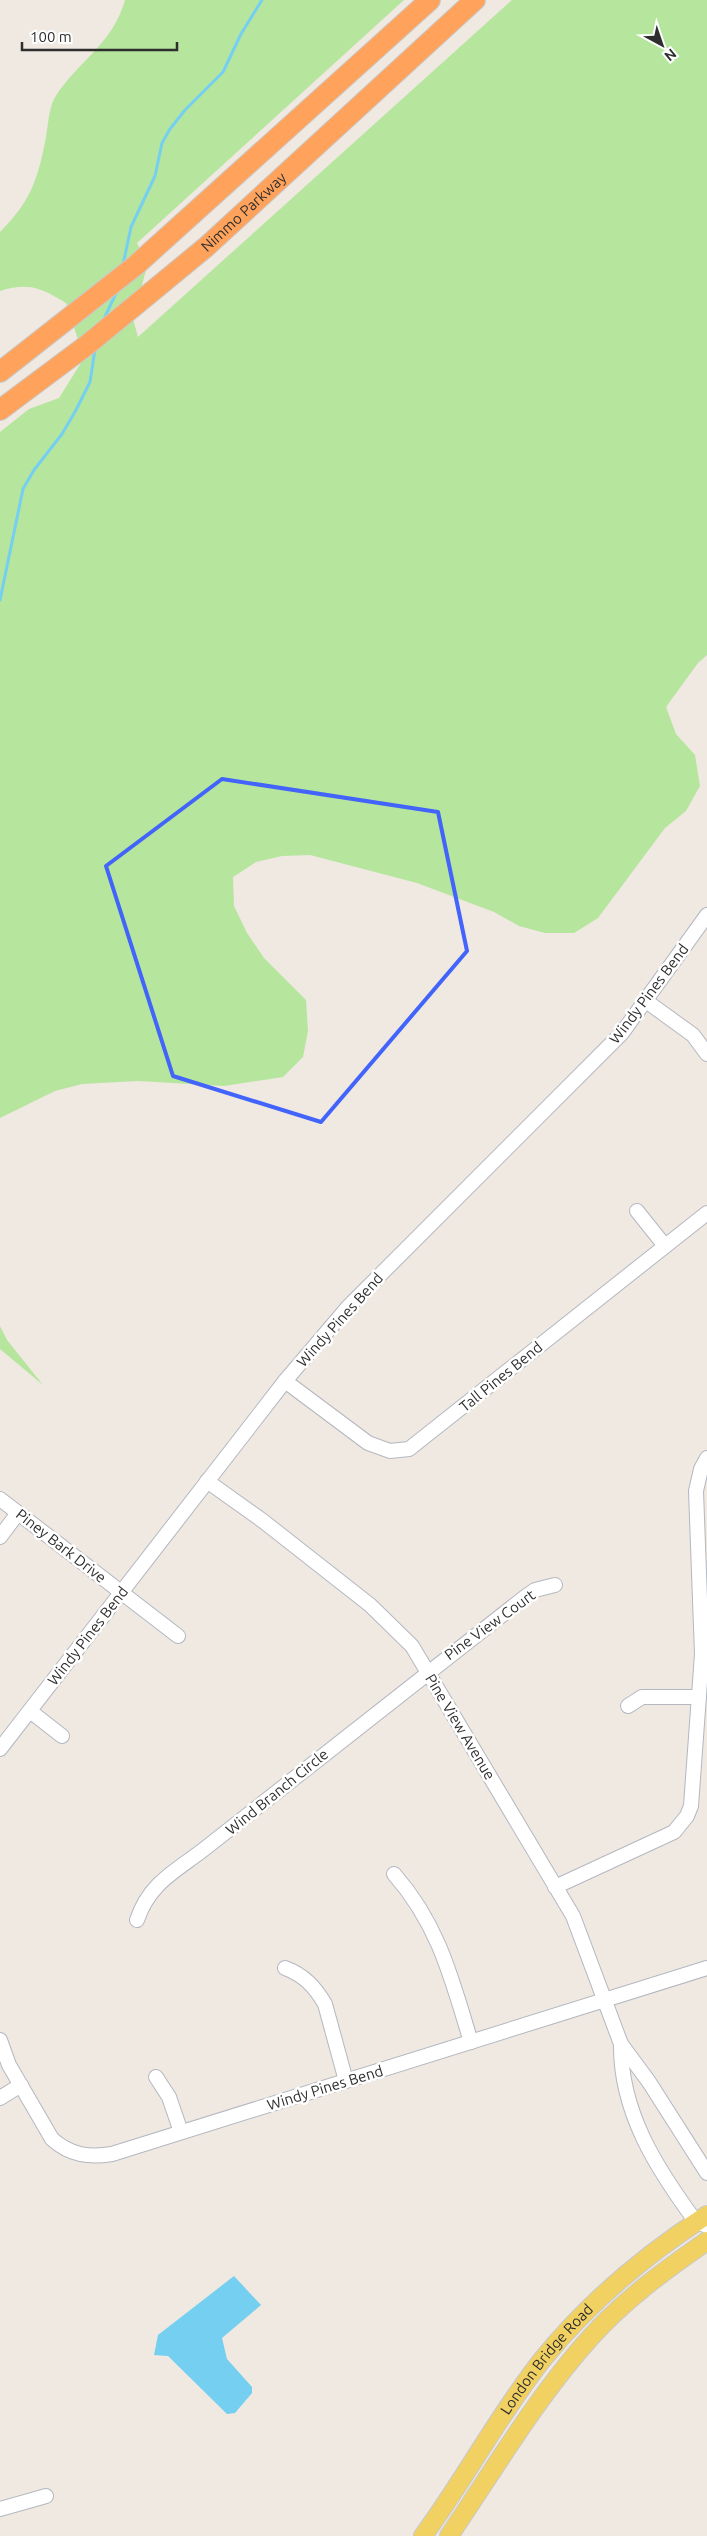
<svg xmlns="http://www.w3.org/2000/svg" width="707" height="2536" font-family="Ubuntu,sans-serif">
	<style>
		.green { fill: #b6e59e }
		.water { fill: #75cff0 }
		.lines { fill: none; stroke-linecap: round; stroke-linejoin: round }
		.stream { stroke: #75cff0; stroke-width: 3 }
		.minor-casing { stroke: #b4b7c1; stroke-width: 16 }
		.major-casing { stroke: #c9c9c9; stroke-width: 20 }
		.highway-casing { stroke: #c9c9c9; stroke-width: 22 }
		.minor { stroke: #fff; stroke-width: 14 }
		.major { stroke: #f2d163; stroke-width: 18 }
		.highway { stroke: #ffa35c; stroke-width: 20 }
		.marked { fill: none; stroke: #4264fb; stroke-width: 4; stroke-linejoin: round }
		.labels { text-anchor: middle; stroke-width: 5; stroke-linejoin: round; paint-order: stroke }
		.street-label { font-size: 15px; fill: #2e2e2e; stroke: #fff }
	</style>
	<rect width="100%" height="100%" fill="#efe9e1"/>
	<g class="green">
		<path d="M125,0h279l-267,243 10,23 -14,53 5,18 374,-337h195v655l-9,8 -32,44 10,27 19,21 5,31 -14,25 -21,17 -67,90 -24,15h-29l-26,-7 -25,-14 -77,-29 -107,-28 -28,1 -26,6 -23,15 1,29 13,27 17,25 42,42 2,31 -5,26 -20,20 -59,9 -86,-5 -56,3 -27,7 -55,27v-686l29,-23 30,-11 25,-40 -18,-55c-25,-15 -37,-21 -66,-12v-59c31,-31 38,-53 46,-95 2,-12 3,-28 8,-38 22,-37 58,-53 71,-99z"/>
		<path d="M0,1326l7,14 36,45 -43,-36z"/>
	</g>
	<path class="water" d="M234,2276l27,29 -39,33 5,21 25,28v6l-17,20 -8,1 -59,-58 -14,-1 4,-20z"/>
	<g class="lines">
		<g class="stream">
			<path d="M123,265l8,-38 24,-51 7,-33 8,-14 15,-19 38,-38 18,-38 21,-34"/>
			<path d="M103,321l14,-30"/>
			<path d="M0,600l23,-111 11,-19 28,-36 14,-24 14,-28 5,-33"/>
		</g>
		<defs>
			<g id="minor">
				<path d="M646,1001l47,34 14,19"/>
				<path d="M637,1211l28,35"/>
				<path d="M285,1381l83,62 22,8 19,-2 298,-236"/>
				<path d="M207,1481l56,40 107,84 42,41 161,270 48,128 28,38 58,91"/>
				<path d="M0,1499l178,137"/>
				<path d="M0,1537l18,-24"/>
				<path d="M628,1706l14,-9h57"/>
				<path d="M30,1711l32,25"/>
				<path d="M0,1749l285,-368 63,-74 274,-274 85,-118"/>
				<path d="M394,1874c45,51 58,106 77,168"/>
				<path d="M555,1887l119,-55 13,-16 4,-10 11,-152 -6,-163 5,-22 6,-11"/>
				<path d="M137,1920c12,-36 37,-48 66,-70l322,-253 10,-7 20,-5"/>
				<path d="M285,1968c19,7 30,19 40,36l21,77"/>
				<path d="M0,2040l9,25 43,74c18,16 37,19 60,15l595,-186"/>
				<path d="M621,2044c-1,68 36,125 75,178l11,4"/>
				<path d="M156,2077l13,20 12,35"/>
				<path d="M0,2098l21,-13"/>
				<path d="M0,2509l46,-13"/>
			</g>
			<g id="major">
				<path id="s1" d="M423,2536c42,-57 75,-120 119,-176 46,-57 103,-105 165,-145"/>
				<path d="M449,2536c45,-66 87,-138 141,-198 34,-38 75,-68 117,-97"/>
			</g>
			<g id="highway">
				<path d="M0,372l135,-106 295,-266"/>
				<path id="s2" d="M0,410l87,-65 119,-98 269,-247"/>
			</g>
		</defs>
		<use href="#minor" class="minor-casing"/>
		<use href="#major" class="major-casing"/>
		<use href="#highway" class="highway-casing"/>
		<use href="#minor" class="minor"/>
		<use href="#major" class="major"/>
		<use href="#highway" class="highway"/>
	</g>
	<path class="marked" d="M222,779l216,33 29,139 -146,171 -148,-46 -67,-210z"/>
	<g class="labels">
		<g class="street-label">
			<text dy="5" stroke="none"><textPath href="#s2" startOffset="314">Nimmo Parkway</textPath></text>
			<text transform="translate(649 994) rotate(-53)" y="5">Windy Pines Bend</text>
			<text transform="translate(340 1320) rotate(-48)" y="5">Windy Pines Bend</text>
			<text transform="translate(501 1377) rotate(-39)" y="5">Tall Pines Bend</text>
			<text transform="translate(61 1546) rotate(38)" y="5">Piney Bark Drive</text>
			<text transform="translate(490 1625) rotate(-36)" y="5">Pine View Court</text>
			<text transform="translate(88 1636) rotate(-52)" y="5">Windy Pines Bend</text>
			<text transform="translate(460 1727) rotate(59)" y="5">Pine View Avenue</text>
			<text transform="translate(277 1792) rotate(-39)" y="5">Wind Branch Circle</text>
			<text transform="translate(325 2088) rotate(-17)" y="5">Windy Pines Bend</text>
			<text dy="5" stroke="none"><textPath href="#s1" startOffset="216">London Bridge Road</textPath></text>
		</g>
	</g>
	<g transform="translate(662 45) rotate(140)" stroke="#ffffff" stroke-width="4" paint-order="stroke">
	<path d="M0-4L9 19L0 12L-9 19Z" fill="#2e2e2e"/>
	<text y="-8" font-size="14" font-weight="bold" text-anchor="middle" fill="#2e2e2e">N</text>
	</g>
	<path d="M22 42v8h155v-8" fill="none" stroke="#2e2e2e" stroke-width="2.5"/>
	<text x="30" y="42" font-size="15" fill="#2e2e2e" stroke="#ffffff" stroke-width="4" paint-order="stroke">100 m</text>
</svg>
